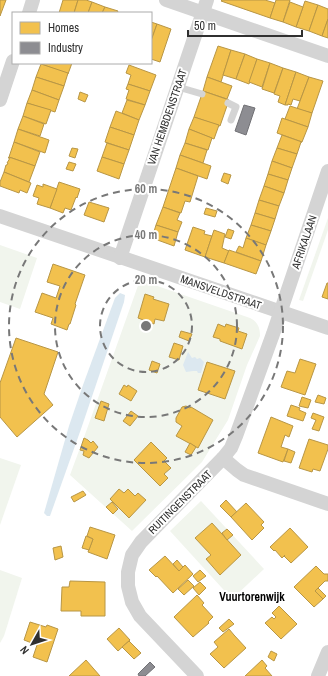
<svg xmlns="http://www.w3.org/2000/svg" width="328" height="676" font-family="'Archivo Narrow',sans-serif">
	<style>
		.green { fill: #f1f5ed }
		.water { fill: #dce8f0 }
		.homes { fill: #f2c14e; stroke: #b89645 }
		.industry { fill: #8d8d92; stroke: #717175 }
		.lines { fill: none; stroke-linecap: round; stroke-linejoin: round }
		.lane { stroke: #d4d4d4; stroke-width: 7 }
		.street { stroke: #d4d4d4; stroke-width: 14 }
		.ring { fill: none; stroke: #787878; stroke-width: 2; stroke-dasharray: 7 5 }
		.labels { text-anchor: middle; stroke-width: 4; stroke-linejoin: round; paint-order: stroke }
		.street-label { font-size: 11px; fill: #303030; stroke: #fff }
		.neighbourhood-label { font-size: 12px; font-weight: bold; fill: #000; stroke: #fff }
		.centre { fill: #787878; stroke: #fff; stroke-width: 2 }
		.ring-label { font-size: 12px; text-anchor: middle; font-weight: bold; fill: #787878; stroke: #fff; stroke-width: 4; stroke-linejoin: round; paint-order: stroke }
	</style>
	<rect width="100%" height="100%" fill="#fff"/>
	<g class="green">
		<path d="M328,218v12l-25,71 -4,-1z"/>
		<path d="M0,245l37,13 -17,51 -20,-7z"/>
		<path d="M140,280l110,38c8,4 10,10 10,18l-13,29 -19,55 -26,42 -70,69 -62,-56 17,-46z"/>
		<path d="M0,458l21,7 -21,60z"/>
		<path d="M201,501l63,68 -32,30 -62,-68z"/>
		<path d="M0,570l22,8 -18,58 -4,7z"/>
	</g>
	<g class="water">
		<path d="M120,293l5,2 -1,7 -43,127 -31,87h-3l-3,-3 25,-87 14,-41 32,-87z"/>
		<path d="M188,352l4,6 3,-1 2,2 3,-1 4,4 -3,11h-3l-1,-2h-4l-7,1 -3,-7z"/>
	</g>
	<g class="homes">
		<path d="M0,0h6l-6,16z"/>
		<path d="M63,0h15l-4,13h-15z"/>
		<path d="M78,0h8l6,2 -4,11h-14z"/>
		<path d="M222,0h43l10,3 -5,15 -49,-17z"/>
		<path d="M276,0h14l-7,22 -13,-4z"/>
		<path d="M305,1l13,4 -9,26 -13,-4z"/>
		<path d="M92,2l13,5 -3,6h-14z"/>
		<path d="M290,2l13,5 -7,20 -13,-5z"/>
		<path d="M318,5l10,4v10l-6,17 -13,-5z"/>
		<path d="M105,7l13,4 -1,2h-15z"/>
		<path d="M328,19v19l-6,-2z"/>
		<path d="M151,22l6,2 -6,17z"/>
		<path d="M157,24l14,5 -11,33 -9,-3v-18z"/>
		<path d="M218,46l13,4 -10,32 -14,-5z"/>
		<path d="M231,50l14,4 -9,25 -13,-4z"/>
		<path d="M245,54l12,5 -8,25 -13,-5z"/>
		<path d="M257,59l13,4 -8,24 -13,-5z"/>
		<path d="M41,63h31l-4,11 -27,-10z"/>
		<path d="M270,63l13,5 -9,25 -12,-4z"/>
		<path d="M41,64l27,9 -4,13 -28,-9z"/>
		<path d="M129,65l27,10 -6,16 -22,-7 3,-9 -5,-2z"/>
		<path d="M283,68l13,4 -11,33 -7,-3 2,-6 -6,-2z"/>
		<path d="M296,72l13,5 -9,24 -7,-2 -2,6 -3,-1v1h-3z"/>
		<path d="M36,77l28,9 -5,14 -27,-10z"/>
		<path d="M207,77l25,9 -5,13 -24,-8z"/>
		<path d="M309,77l14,4 -11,32 -15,-4z"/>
		<path d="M128,84l22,7 -5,14 -19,-6 3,-9 -3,-1z"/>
		<path d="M32,90l27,10 -4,12 -28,-9z"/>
		<path d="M203,91l26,9 -9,26 -26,-9z"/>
		<path d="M80,92l8,3 -3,7 -7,-3z"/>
		<path d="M127,100l18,5 -6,15 -17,-7z"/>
		<path d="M27,103l24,7 -5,14 -23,-8z"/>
		<path d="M290,106l22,7 -4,14 -23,-8z"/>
		<path d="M116,111l23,9 -5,15 -24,-8z"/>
		<path d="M23,116l21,8 -4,12 -22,-7z"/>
		<path d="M194,117l25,8 -5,14 -25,-10z"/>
		<path d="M282,118l26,9 -6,15 -25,-9z"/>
		<path d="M110,127l24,8 -5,15 -24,-8z"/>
		<path d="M18,129l31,11 -4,13 -31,-11z"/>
		<path d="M189,129l23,9 -4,12 -23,-7z"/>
		<path d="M282,135l20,7h-1l-4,12 -20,-6z"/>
		<path d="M14,142l26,10 -5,14 -26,-9z"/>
		<path d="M107,143l22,7 -5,14 -22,-7z"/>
		<path d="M185,143l22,7 -4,13 -23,-8z"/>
		<path d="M72,148l6,1 -3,9 -6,-2z"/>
		<path d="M277,148l20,6 -5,14 -20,-7z"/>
		<path d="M180,155l31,11 -4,13 -31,-11z"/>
		<path d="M9,157l26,9 -6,16 -25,-10 2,-7h1l1,-2h-1l3,-5h-2z"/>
		<path d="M102,157l22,7 -5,15 -22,-8z"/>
		<path d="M272,161l20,7 -4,12 -20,-6z"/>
		<path d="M69,162l7,2 -3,7 -7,-2z"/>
		<path d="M176,168l22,8 -8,26 -5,-1 -4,12 -18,-6z"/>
		<path d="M4,172l27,11 -4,10 -7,-3 -1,3 -19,-7v-4z"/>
		<path d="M224,173l7,2 -3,9 -7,-3z"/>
		<path d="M268,174l20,6 -4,13 -20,-7z"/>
		<path d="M59,182l21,7 -3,9 -1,-1 -5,13 -6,-2 -2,5 -13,-5z"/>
		<path d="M43,184l14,5 -7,19 -13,-4 2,-6 -6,-2 4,-11 6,2z"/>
		<path d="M264,186l20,7 -5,13 -20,-6z"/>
		<path d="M259,200l20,6 -4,13 -20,-6z"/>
		<path d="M89,202l20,6 -5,14 -20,-7z"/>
		<path d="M163,207l17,6 -3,7 5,2 -4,10 -22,-7z"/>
		<path d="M206,208l11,3 -2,6 -11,-3z"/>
		<path d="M255,213l20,6 -4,12 -20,-6z"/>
		<path d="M156,225l22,7 -4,14 -22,-8z"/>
		<path d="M251,225l20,6 -5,14 -20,-7z"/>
		<path d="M193,227l12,4 -1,3 8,2 -7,21 -20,-7z"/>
		<path d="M228,229l6,2 -3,8 -6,-2z"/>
		<path d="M214,230l11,4 -3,14 7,3 -5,12 -19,-6z"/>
		<path d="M246,238l20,7 -5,16 -25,-9 3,-6 4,2z"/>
		<path d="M229,250l32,11 -5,13 -32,-11z"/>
		<path d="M53,264l32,11 -10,29 1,1 -6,19h-1l-2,6 -16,-6 2,-6 -18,-6 7,-19 14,5 4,-12 -13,-4z"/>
		<path d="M327,283h1v16l-6,-2z"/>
		<path d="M145,294l9,3 -1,2 16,5 -5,17 -9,-2 -1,5 -16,-6z"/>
		<path d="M218,324l7,3 1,-3 13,4 -1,3 9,3 -5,15 -22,-8v-2l-7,-2z"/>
		<path d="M181,331l11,3 -3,7 -10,-4z"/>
		<path d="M16,338l42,14 -14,42 9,11 -36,32 -17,-20v-34z"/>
		<path d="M174,343l9,3 -4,14 -10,-3z"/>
		<path d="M300,359l16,5 -11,31 -24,-8 6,-16 8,2z"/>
		<path d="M152,361l8,3 -3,9 -8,-3z"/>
		<path d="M207,362l28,9 -10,28 -27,-9z"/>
		<path d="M124,385l3,2 1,-2 9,6 -6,10 -12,-7z"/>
		<path d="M318,395l8,3 -2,6 -9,-2z"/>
		<path d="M302,397l9,3 -3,8 -9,-2z"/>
		<path d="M101,401l8,3 -5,17 -9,-3z"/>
		<path d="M291,405l9,3 -1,2 7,3 -3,8 -16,-5z"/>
		<path d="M186,406l4,2 1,-1 22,13 -15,28 -22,-12 6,-10 -6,-4v-4l6,-11z"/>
		<path d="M131,411l7,5 -8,10 -7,-5z"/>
		<path d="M313,413l11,4 -5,14 -7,-2 4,-9 -5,-2z"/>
		<path d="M271,417l22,9 -4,11 -4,-2 -4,12 7,2 -5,13 -25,-9z"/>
		<path d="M84,438l4,2 3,3 2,-2 5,6 -9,11 -6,-3 1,-4 -4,-1z"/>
		<path d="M309,439l19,6v4l-8,22 -7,-2 -1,3 -13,-4z"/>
		<path d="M151,442l16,16 -3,3 7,7 -7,6 4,4 -8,8 -26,-26z"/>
		<path d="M190,443l6,4 -5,8 -6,-3z"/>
		<path d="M288,449l7,3 -4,11 -7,-2z"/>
		<path d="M119,489l5,4 4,-4 7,7 3,-3 8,7 -17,18 -19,-19z"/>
		<path d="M83,491l3,4 -12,7 -3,-5z"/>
		<path d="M226,500l11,12 -6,5 -11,-11z"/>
		<path d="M112,502l6,7 -5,5 -7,-7z"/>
		<path d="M246,503l18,19 -3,3 3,3 -12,12 -21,-23z"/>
		<path d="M212,523l29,32 -21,20 -14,-16 5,-4 -16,-17z"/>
		<path d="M90,527l25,8 -8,24 -19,-7 5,-13 -6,-3z"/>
		<path d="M290,528l18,19 -17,16 -7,-7 1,-1 -3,3 -7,-8 -1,1 -4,-4z"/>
		<path d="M227,529l6,6 -6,5 -5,-7z"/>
		<path d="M86,536l7,3 -4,11 -7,-2z"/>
		<path d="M61,546l2,11 -8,3 -2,-12z"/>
		<path d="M165,556l14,15 6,-6 8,9 -20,19 -16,-17 -1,1 -7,-7z"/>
		<path d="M177,560l6,7 -4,4 -6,-7z"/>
		<path d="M316,566l8,8h4v7h-3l-10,10 8,8 -9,8 -20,-20z"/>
		<path d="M200,570l6,6 -8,6 -5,-6z"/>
		<path d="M188,580l6,6 -10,9 -6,-6z"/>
		<path d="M70,581l35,1v34h-24v-5h-20l1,-24h7z"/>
		<path d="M200,582l6,6 -7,7 -6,-7z"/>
		<path d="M318,588l8,8 -3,3 -8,-8z"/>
		<path d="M197,595l7,8 -2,2 11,12 -5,5 1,1 -16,14 -19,-20z"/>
		<path d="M279,606l18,18 -16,15 -16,-16 7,-6 2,2 2,-2 -4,-4z"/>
		<path d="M229,619l5,5 -11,8 -4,-4z"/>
		<path d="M30,622l16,5 1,-2 11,4 -11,33 -14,-5 4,-12 -13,-5z"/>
		<path d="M119,628l11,12 -12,11 -11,-12z"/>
		<path d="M229,629l5,6 12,13 -22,20 -14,-14 8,-7 -4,-5z"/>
		<path d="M129,641l12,12 -7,6 -12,-12z"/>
		<path d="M271,651l6,3 -3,7 -6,-4z"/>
		<path d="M86,660l14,16h-31z"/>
		<path d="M262,660l5,6 -2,2 7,8h-27z"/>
	</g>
	<g class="industry">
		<path d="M244,105l11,3 -9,27 -11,-4z"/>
		<path d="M150,662l5,5 -10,9h-6l-1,-2z"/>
	</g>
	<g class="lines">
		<g class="lane">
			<path d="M178,87l24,7"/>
			<path d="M228,103l8,4 -5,13"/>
		</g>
		<g class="street">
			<path d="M166,0l162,56"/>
			<path d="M29,13l4,-13"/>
			<path d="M0,100l13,-39"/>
			<path d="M0,216l328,112"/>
			<path d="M120,258l87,-258"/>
			<path d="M223,458l14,12 7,5 84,29"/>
			<path d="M197,676l-57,-60 -8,-14 -4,-16v-14l4,-17 9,-13 82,-84 8,-10 5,-12 37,-102 55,-163"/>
			<path d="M318,676l10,-24"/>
		</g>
	</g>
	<g class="ring">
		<circle cx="146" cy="326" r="46"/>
		<circle cx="146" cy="326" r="91"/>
		<circle cx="146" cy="326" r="137"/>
	</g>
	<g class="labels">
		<g class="street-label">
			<text transform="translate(167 117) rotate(-71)" y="4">VAN HEMBDENSTRAAT</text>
			<text transform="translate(304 242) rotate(-71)" y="4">AFRIKALAAN</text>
			<text transform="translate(221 292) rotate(19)" y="4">MANSVELDSTRAAT</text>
			<text transform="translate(180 502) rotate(-45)" y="4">RUITINGENSTRAAT</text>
		</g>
		<g class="neighbourhood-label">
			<text x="252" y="601">Vuurtorenwijk</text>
		</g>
	</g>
	<circle cx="146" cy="326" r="6" class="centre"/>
	<g class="ring-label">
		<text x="146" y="193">60 m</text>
		<text x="146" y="239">40 m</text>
		<text x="146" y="284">20 m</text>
	</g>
	<rect x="12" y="12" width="140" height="52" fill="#ffffff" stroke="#acacac"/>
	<rect x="20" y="22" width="20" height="12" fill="#f2c14e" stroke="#acacac"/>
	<text x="48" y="32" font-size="12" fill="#303030">Homes</text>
	<rect x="20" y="42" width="20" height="12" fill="#8d8d92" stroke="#acacac"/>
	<text x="48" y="52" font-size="12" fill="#303030">Industry</text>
	<g transform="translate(32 644) rotate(231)" stroke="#ffffff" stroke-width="3" paint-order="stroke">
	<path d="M0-3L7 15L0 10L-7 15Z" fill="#303030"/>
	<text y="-6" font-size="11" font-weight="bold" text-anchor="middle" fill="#303030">N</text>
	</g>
	<path d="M188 30v6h114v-6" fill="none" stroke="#303030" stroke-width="2"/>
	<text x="194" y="30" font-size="12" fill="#303030" stroke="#ffffff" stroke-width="3" paint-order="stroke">50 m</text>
</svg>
